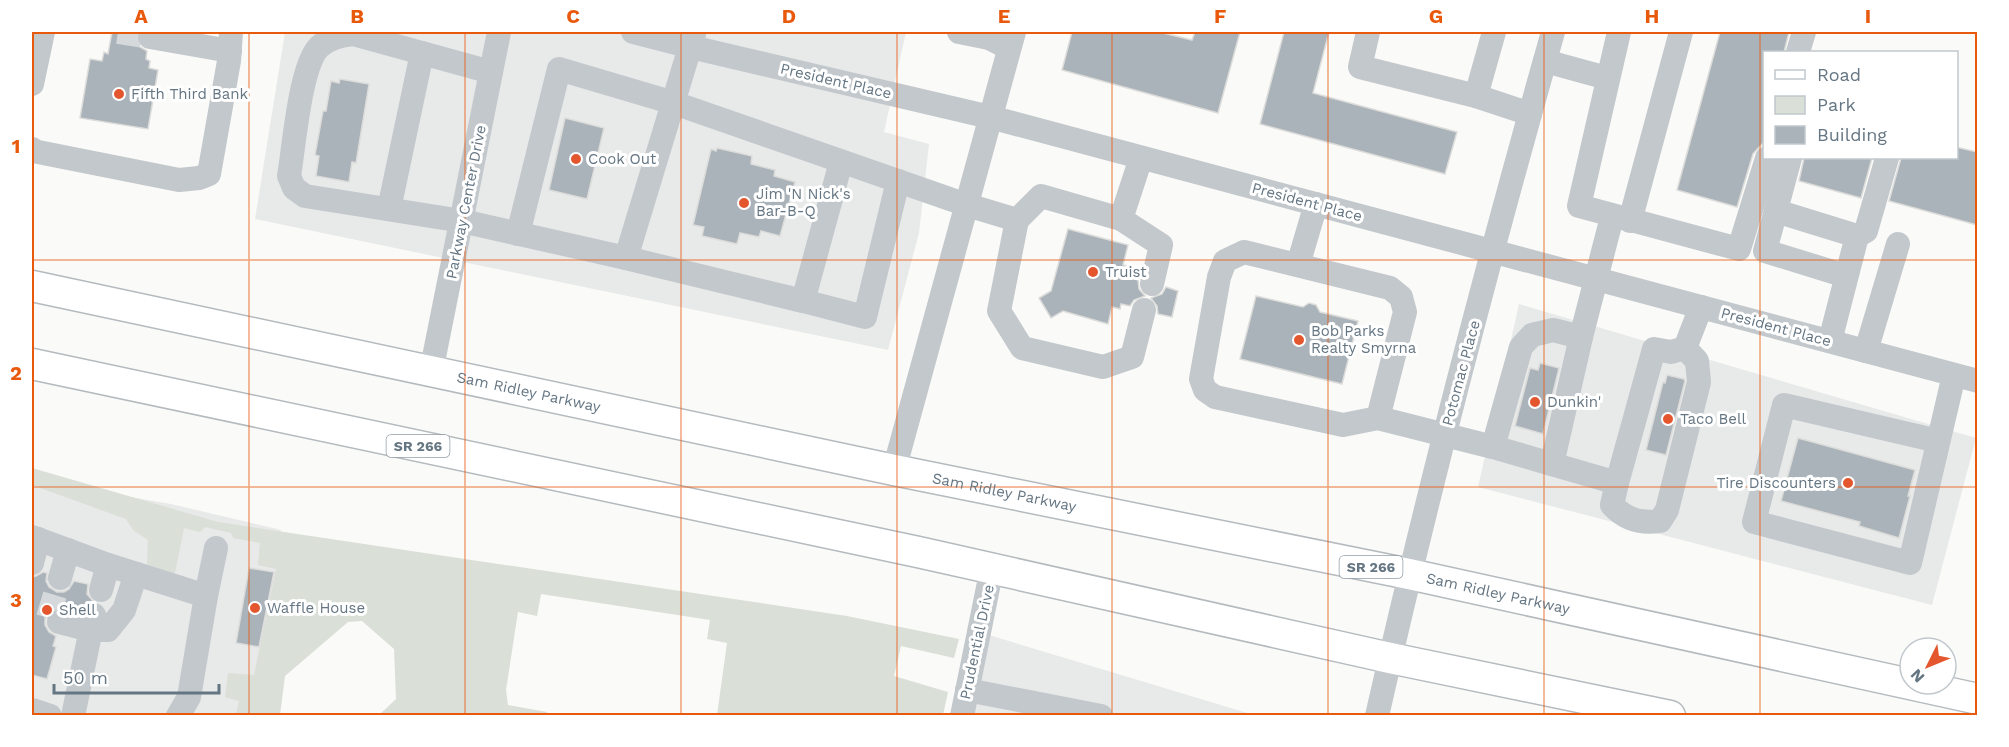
<svg xmlns="http://www.w3.org/2000/svg" width="2009" height="747" font-family="'Work Sans',sans-serif">
	<style>
		.built { fill: #e8e9e9 }
		.green { fill: #dadfd7 }
		.building { fill: #aab3b9; stroke: #dcdcda; stroke-width: 1.5 }
		.lines { fill: none; stroke-linecap: round; stroke-linejoin: round }
		.minor-tunnel { stroke: #d5d9db; stroke-width: 24; stroke-dasharray: 24 12; stroke-linecap: butt }
		.major-casing { stroke: #b5babe; stroke-width: 33 }
		.minor { stroke: #c3c8cc; stroke-width: 24 }
		.major { stroke: #fff; stroke-width: 30 }
		.grid { fill: none; stroke: #e8590c; stroke-width: 1.5; stroke-opacity: 0.55 }
		.poi-dot { fill: #e4572e; stroke: #fff; stroke-width: 2 }
		.labels { text-anchor: middle; stroke-width: 6; stroke-linejoin: round; paint-order: stroke }
		.shield { fill: #fff; stroke: #939fa8; stroke-width: 1.5 }
		.shield-label { font-size: 14px; font-weight: bold; fill: #657683 }
		.street-label { font-size: 15px; fill: #657683; stroke: #fff }
		.poi-label { font-size: 15px; fill: #657683; stroke: #fff; text-anchor: start }
		.neatline { fill: none; stroke: #e8590c; stroke-width: 2 }
		.grid-label { font-size: 20px; text-anchor: middle; font-weight: bold; fill: #e8590c }
	</style>
	<rect width="100%" height="100%" fill="#fafaf8"/>
	<g class="built">
		<path d="M285,32h621l-22,100 45,12 -10,89 -31,117 -633,-131z"/>
		<path d="M1519,304l457,134 -44,167 -454,-118z"/>
		<path d="M32,480l139,24 110,26 -22,185h-227z"/>
		<path d="M979,632l275,83 -292,1z"/>
	</g>
	<path class="green" d="M32,468l186,54 629,94 112,23 -5,19 -53,-12 -7,30 54,16 -5,23h-226l10,-72 -20,-4 3,-19 -169,-26 -4,22 -19,-4 -12,78 2,15 39,7 -1,3h-167l17,-16 -2,-50 -32,-28 -14,1 -63,54 -5,39h-44l3,-14 -14,-4 3,-24 26,2 22,-106 -18,-4 2,-22 -27,-5 -2,-5 -26,-6 -5,5 -16,-4 -10,50 -20,-4 -7,-10 1,-24 -15,-10 -7,-11 -94,-34z"/>
	<g class="building">
		<path d="M112,32h25l-1,9 4,6 7,4 -1,8 4,2 -1,7 9,2 -10,59 -68,-11 10,-59 12,2 2,-9 4,2z"/>
		<path d="M1072,32h87l33,8 3,-8h45l-22,81 -156,-43z"/>
		<path d="M1284,32h45l-16,61 144,39 -12,42 -185,-50z"/>
		<path d="M1720,32h69l-5,20h-20v90l-11,12 -16,53 -60,-17z"/>
		<path d="M340,79l29,5 -13,79 -4,-1 -3,20 -33,-6 3,-20 -4,-1 8,-44h3l5,-30 8,2z"/>
		<path d="M565,118l39,10 -17,71 -38,-9z"/>
		<path d="M1956,147l21,5v73l-88,-24 12,-43h55z"/>
		<path d="M717,148l35,8 -1,8 24,6 -1,6 21,6 -15,54 -19,-5 -2,6 -19,-4 -3,11 -35,-8 2,-9 -11,-2 18,-76 5,2z"/>
		<path d="M1804,158h68l-11,40 -62,-17z"/>
		<path d="M1068,229l60,16 -5,20 8,2 -3,10 10,3 1,9 6,7 -11,4 -4,6 -9,-2 -1,5 -8,-2 -4,17 -45,-13 -12,7 -12,-20 12,-7z"/>
		<path d="M1166,287l12,4 -6,26 -14,-3 -1,-8 -6,-8 11,-4z"/>
		<path d="M1256,296l47,11 6,-4 7,2 4,7 38,9 -16,63 -102,-25z"/>
		<path d="M1540,363l19,5 -16,66 -28,-8 15,-58 8,2z"/>
		<path d="M1667,375l17,4 1,2 -19,74 -20,-5 17,-68 2,1z"/>
		<path d="M1798,438l117,32 -7,26h2l-11,42 -40,-12 1,-4 -79,-21z"/>
		<path d="M249,568l25,4 -15,75 -23,-4z"/>
		<path d="M43,572l4,1 -1,8 3,6 8,5h7l5,-3 5,-8 14,3 -1,10 6,7 -9,4 -2,4 -17,-5 -2,4h-7l-8,4 -3,6v7l4,7 7,4 -3,10 3,1 -9,32 -15,-4v-98l4,-1z"/>
	</g>
	<g class="lines">
		<g class="minor-tunnel">
			<path d="M118,32l32,5"/>
			<path d="M48,618l12,-40"/>
		</g>
		<defs>
			<g id="major">
				<path id="s1" d="M32,286l862,184 515,104 569,125"/>
				<path d="M32,364l886,188 472,106 280,58"/>
			</g>
		</defs>
		<use href="#major" class="major-casing"/>
		<g class="minor">
			<path d="M633,32l58,15 299,70 988,264"/>
			<path d="M959,32l30,6 20,10"/>
			<path d="M1368,32l-8,35 116,29 54,18"/>
			<path d="M1619,32l-40,174 160,43 28,-91"/>
			<path d="M150,37l80,14"/>
			<path d="M1798,52l6,-20"/>
			<path d="M1545,61l62,17"/>
			<path d="M491,72l-138,-38c-12,1 -24,4 -34,13 -19,19 -25,100 -30,129l5,12 11,8 157,25 164,37 68,-224"/>
			<path d="M32,84l11,-52"/>
			<path d="M1476,96l18,-64"/>
			<path d="M32,149l1,2 146,29 20,-2 10,-4 20,-113 2,-29"/>
			<path d="M1790,158l-25,93 81,25"/>
			<path d="M389,209l33,-156"/>
			<path d="M1776,211l81,25 -27,105"/>
			<path d="M1121,219l40,26 -9,39"/>
			<path d="M1017,220l-18,91 23,37 81,19 29,-10 12,-47"/>
			<path d="M1630,221l51,-189"/>
			<path d="M518,234l41,-165 115,34 293,102 50,15 24,-24 80,23 20,-61"/>
			<path d="M1857,236l9,-5 21,-73"/>
			<path d="M626,258l177,43 38,-139"/>
			<path d="M1298,265l18,-61"/>
			<path d="M803,301l62,16 33,-136"/>
			<path d="M1866,351l32,-107"/>
			<path d="M431,372l68,-340"/>
			<path d="M1378,418l27,-106 -4,-15 -11,-9 -146,-36 -19,9 -6,16 -18,102 4,11 10,7 128,28 35,-7 115,29 124,36 37,-134 17,3 14,-4 16,-41"/>
			<path d="M1938,441l-154,-36 -30,117 156,41 44,-188"/>
			<path d="M1493,447l28,-100 11,-12 21,-5 28,7"/>
			<path d="M1552,464l29,-127 31,-120"/>
			<path d="M894,470l120,-438"/>
			<path d="M1617,483l-5,22c13,14 28,19 48,16l7,-11 32,-128 -2,-21 -12,-13"/>
			<path d="M32,537l76,28 98,31 -17,101 -11,19"/>
			<path d="M32,563l6,-24"/>
			<path d="M60,578l8,-28"/>
			<path d="M101,590l7,-25"/>
			<path d="M206,596l10,-48"/>
			<path d="M59,622l31,8h18l16,-20 12,-36"/>
			<path d="M967,690l134,26"/>
			<path d="M32,710l18,6"/>
			<path d="M73,716l21,-101"/>
			<path d="M962,716l30,-148"/>
			<path d="M1377,716c52,-230 112,-458 176,-684"/>
		</g>
		<use href="#major" class="major"/>
	</g>
	<path class="grid" d="M249,32v684M465,32v684M681,32v684M897,32v684M1112,32v684M1328,32v684M1544,32v684M1760,32v684M32,260h1946M32,487h1946"/>
	<g class="poi-dot">
		<circle cx="119" cy="94" r="6"/>
		<circle cx="576" cy="159" r="6"/>
		<circle cx="744" cy="203" r="6"/>
		<circle cx="1093" cy="272" r="6"/>
		<circle cx="1299" cy="340" r="6"/>
		<circle cx="1535" cy="402" r="6"/>
		<circle cx="1668" cy="419" r="6"/>
		<circle cx="1848" cy="483" r="6"/>
		<circle cx="255" cy="608" r="6"/>
		<circle cx="47" cy="610" r="6"/>
	</g>
	<g class="labels">
		<g class="shield">
			<rect x="386.5" y="435" width="63" height="22" rx="4.5"/>
			<rect x="1339.5" y="556" width="63" height="22" rx="4.5"/>
		</g>
		<g class="shield-label">
			<text x="418" y="451">SR 266</text>
			<text x="1371" y="572">SR 266</text>
		</g>
		<g class="street-label">
			<text transform="translate(836 81) rotate(13)" y="5">President Place</text>
			<text transform="translate(466 202) rotate(-79)" y="5">Parkway Center Drive</text>
			<text transform="translate(1307 202) rotate(15)" y="5">President Place</text>
			<text transform="translate(1776 327) rotate(15)" y="5">President Place</text>
			<text transform="translate(1461 373) rotate(-75)" y="5">Potomac Place</text>
			<text dy="5" stroke="none"><textPath href="#s1" startOffset="508">Sam Ridley Parkway</textPath></text>
			<text dy="5" stroke="none"><textPath href="#s1" startOffset="994">Sam Ridley Parkway</textPath></text>
			<text dy="5" stroke="none"><textPath href="#s1" startOffset="1498">Sam Ridley Parkway</textPath></text>
			<text transform="translate(977 642) rotate(-78)" y="5">Prudential Drive</text>
		</g>
		<g class="poi-label">
			<text x="131" y="99">Fifth Third Bank</text>
			<text x="588" y="164">Cook Out</text>
			<text x="756" y="199">Jim 'N Nick's<tspan x="756" dy="17">Bar-B-Q</tspan></text>
			<text x="1105" y="277">Truist</text>
			<text x="1311" y="336">Bob Parks<tspan x="1311" dy="17">Realty Smyrna</tspan></text>
			<text x="1547" y="407">Dunkin'</text>
			<text x="1680" y="424">Taco Bell</text>
			<text x="1836" y="488" text-anchor="end">Tire Discounters</text>
			<text x="267" y="613">Waffle House</text>
			<text x="59" y="615">Shell</text>
		</g>
	</g>
	<rect width="2009" height="747" fill="none" stroke="#ffffff" stroke-width="66"/>
	<rect x="1763" y="51" width="195" height="108" fill="#ffffff" stroke="#c1c8cd" stroke-width="1.5"/>
	<rect x="1775" y="70" width="30" height="9" fill="#ffffff" stroke="#c1c8cd" stroke-width="1.5"/>
	<text x="1817" y="81" font-size="18" fill="#657683">Road</text>
	<rect x="1775" y="96" width="30" height="18" fill="#dadfd7" stroke="#c1c8cd" stroke-width="1.5"/>
	<text x="1817" y="111" font-size="18" fill="#657683">Park</text>
	<rect x="1775" y="126" width="30" height="18" fill="#aab3b9" stroke="#c1c8cd" stroke-width="1.5"/>
	<text x="1817" y="141" font-size="18" fill="#657683">Building</text>
	<g transform="translate(1928 666) rotate(227)"><circle r="28" fill="#ffffff" stroke="#c1c8cd" stroke-width="1.5"/>
	<path d="M0-4.5L10 22L0 15L-10 22Z" fill="#e4572e"/>
	<text y="-9" font-size="16" font-weight="bold" text-anchor="middle" fill="#657683">N</text>
	</g>
	<path d="M54 684v9h165v-9" fill="none" stroke="#657683" stroke-width="3"/>
	<text x="63" y="684" font-size="18" fill="#657683" stroke="#ffffff" stroke-width="4.5" paint-order="stroke">50 m</text>
	<rect x="33" y="33" width="1943" height="681" class="neatline"/>
	<g class="grid-label">
		<text x="141" y="23">A</text>
		<text x="357" y="23">B</text>
		<text x="573" y="23">C</text>
		<text x="789" y="23">D</text>
		<text x="1004" y="23">E</text>
		<text x="1220" y="23">F</text>
		<text x="1436" y="23">G</text>
		<text x="1652" y="23">H</text>
		<text x="1868" y="23">I</text>
		<text x="16" y="153">1</text>
		<text x="16" y="380">2</text>
		<text x="16" y="607">3</text>
	</g>
</svg>
